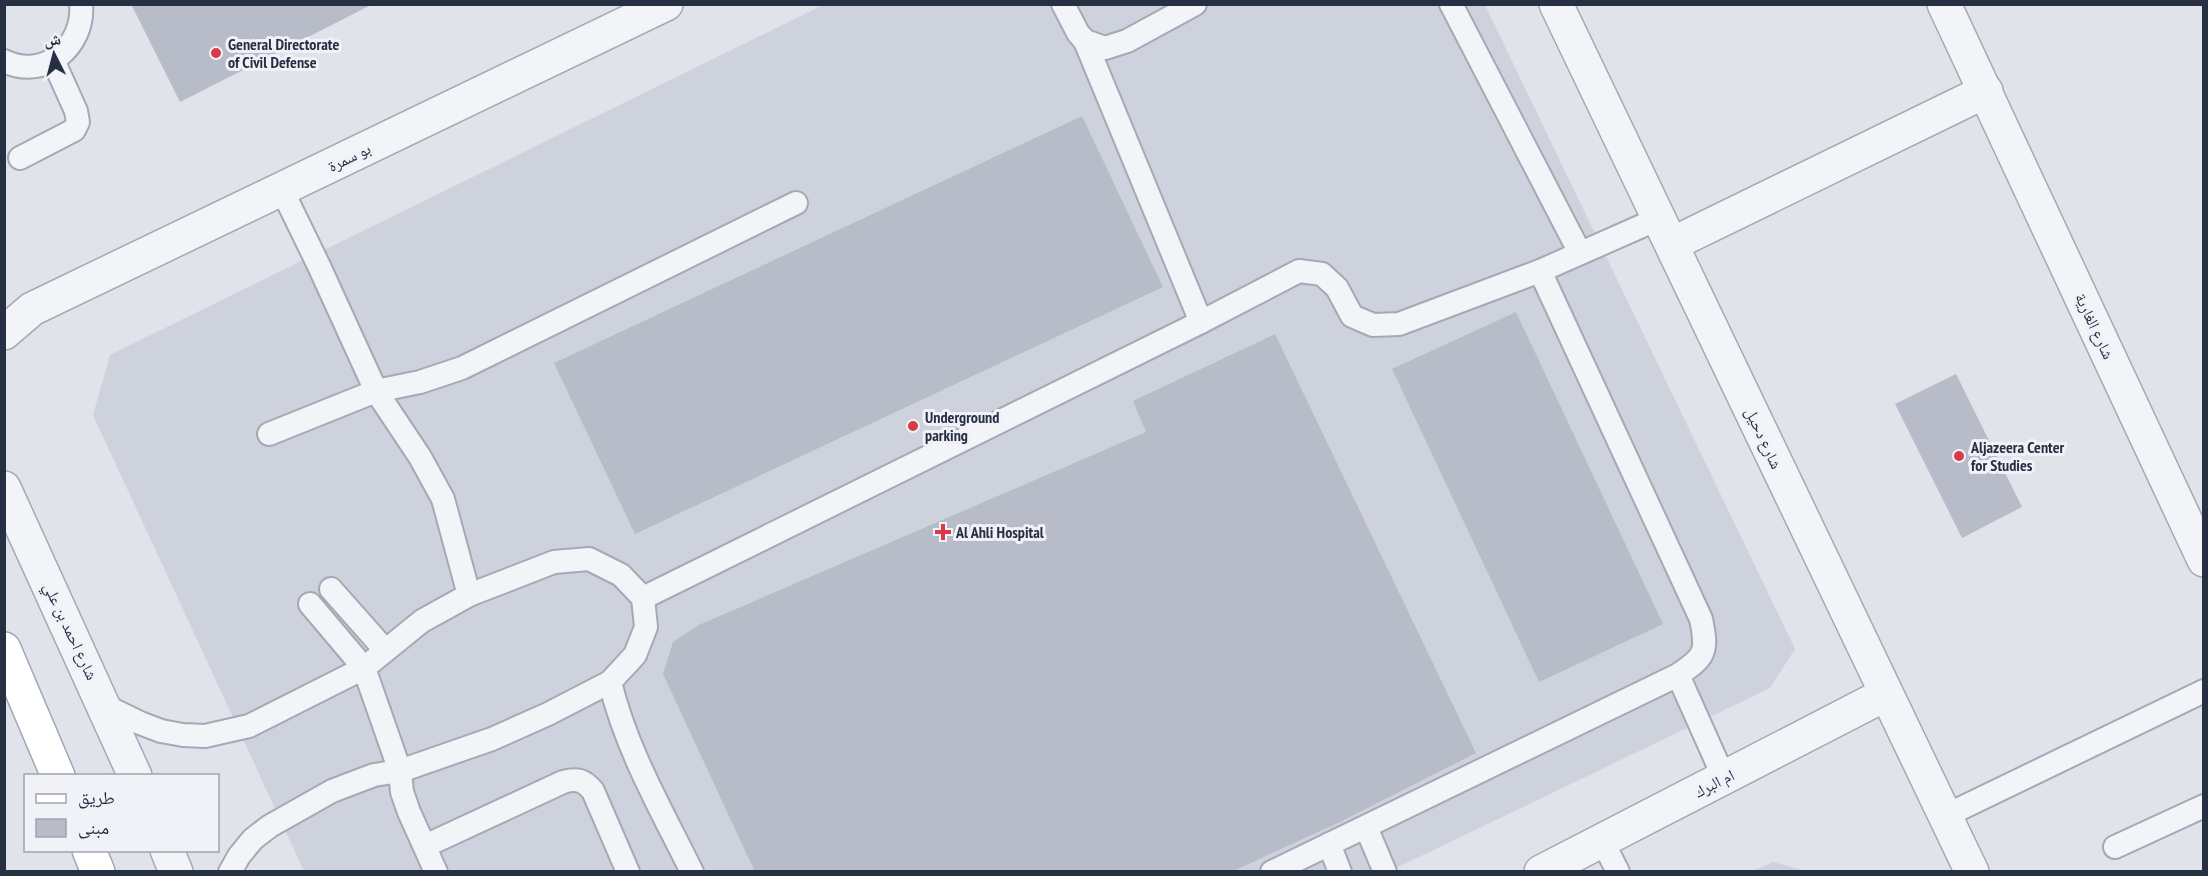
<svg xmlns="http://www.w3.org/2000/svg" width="2208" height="876" font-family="'PT Sans Narrow','Noto Naskh Arabic',sans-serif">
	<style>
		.built { fill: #ced2dc }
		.building { fill: #b7bcc8 }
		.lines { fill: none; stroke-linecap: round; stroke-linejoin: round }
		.service-casing { stroke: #a5a9b5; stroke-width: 26 }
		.minor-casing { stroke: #a5a9b5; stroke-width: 36 }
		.primary-casing { stroke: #9ea6b7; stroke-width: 36 }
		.service { stroke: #f3f4f8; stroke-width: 22 }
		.minor { stroke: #f3f4f8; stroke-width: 33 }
		.primary { stroke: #fff; stroke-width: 33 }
		.poi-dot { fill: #d93b46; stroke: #f0f2f7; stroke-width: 2 }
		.labels { text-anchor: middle; stroke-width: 6; stroke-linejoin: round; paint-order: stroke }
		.poi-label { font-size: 16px; font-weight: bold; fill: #272f43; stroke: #f0f2f7; text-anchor: start }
		.street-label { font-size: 16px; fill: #272f43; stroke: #f0f2f7 }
	</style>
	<rect width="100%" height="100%" fill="#e0e3ea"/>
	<g class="built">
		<path d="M823,5h662l310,644 -25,39 -380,183h-1086l-211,-456 17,-60z"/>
		<path d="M1773,862l33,9h-53z"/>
	</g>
	<g class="building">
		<path d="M131,4h242l-193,98z"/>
		<path d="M1082,116l81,171 -528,247 -81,-171z"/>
		<path d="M1516,312l147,312 -124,58 -147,-313z"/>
		<path d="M1275,334l201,419 -136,69 -109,50h-476l-92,-198 10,-32 26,-17 447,-193 -13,-31z"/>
		<path d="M1956,374l66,133 -60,31 -67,-134z"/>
	</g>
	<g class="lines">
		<defs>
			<g id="service">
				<path d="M1063,4l15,29 7,8 20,7 22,-7 68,-37"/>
				<path d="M1451,4l129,249"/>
				<path d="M1085,41l116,281"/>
				<path d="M4,61c40,20 81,-15 77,-57"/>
				<path d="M20,158l54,-28 4,-8 -2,-11 -23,-51"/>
				<path d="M269,434l107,-43 -57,-125 -37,-76"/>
				<path d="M331,589l54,61"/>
				<path d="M469,595l-26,-96 -23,-42 -44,-66 44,-9 42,-14 334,-165"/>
				<path d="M643,598l558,-276 98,-51 23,3 15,14 15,28 21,9 26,-1 141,-53 120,-53"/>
				<path d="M310,604l54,64 36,103 2,21 7,20 27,60"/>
				<path d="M1678,675l46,103"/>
				<path d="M610,682c16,67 51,127 82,190"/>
				<path d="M105,706l35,17 21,8 22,4 22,1 44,-10 115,-58 58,-47 47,-26 85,-33 35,-3 32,16 22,23 3,29 -11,28 -25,27 -62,32 -56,25 -92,32 -26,4 -42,16 -62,35 -17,13 -14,17 -9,16"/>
				<path d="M1945,816l259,-125"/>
				<path d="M1366,827l19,45"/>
				<path d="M1602,840l16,32"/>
				<path d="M1329,844l11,28"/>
				<path d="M425,846l138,-64c14,-4 21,-2 30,9l35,81"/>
				<path d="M2115,847l89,-41"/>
				<path d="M1272,872l406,-197c27,-18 30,-23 23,-56l-161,-348"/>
			</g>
			<g id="minor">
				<path d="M1556,4l416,868"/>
				<path d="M1944,4l260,556"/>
				<path d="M1672,244l314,-153"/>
				<path d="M4,333l28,-24 634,-305"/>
				<path d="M4,488l131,288"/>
				<path d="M167,850l9,22"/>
				<path d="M1541,872l345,-178"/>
			</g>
			<g id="primary">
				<path d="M4,649l54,127"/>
				<path d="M89,850l9,22"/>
			</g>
		</defs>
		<use href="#service" class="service-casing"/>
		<use href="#minor" class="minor-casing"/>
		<use href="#primary" class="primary-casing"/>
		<use href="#service" class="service"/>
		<use href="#minor" class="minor"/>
		<use href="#primary" class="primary"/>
	</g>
	<g class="poi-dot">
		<circle cx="216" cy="53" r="6"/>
		<circle cx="913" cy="426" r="6"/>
		<circle cx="1959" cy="456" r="6"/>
		<path d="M940 523h6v6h6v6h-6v6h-6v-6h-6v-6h6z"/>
	</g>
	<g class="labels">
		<g class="poi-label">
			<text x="228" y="50">General Directorate<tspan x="228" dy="18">of Civil Defense</tspan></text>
			<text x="925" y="423">Underground<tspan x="925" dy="18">parking</tspan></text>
			<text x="1971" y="453">Aljazeera Center<tspan x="1971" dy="18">for Studies</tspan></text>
			<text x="956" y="538">Al Ahli Hospital</text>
		</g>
		<g class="street-label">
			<text transform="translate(349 157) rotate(-26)" y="6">بو سمرة</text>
			<text transform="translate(2095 326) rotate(65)" y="6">شارع الغارية</text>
			<text transform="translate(1764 438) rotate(65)" y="6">شارع دحيل</text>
			<text transform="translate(71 631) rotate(65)" y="6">شارع احمد بن علي</text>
			<text transform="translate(1714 783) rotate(-27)" y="6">ام البرك</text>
		</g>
	</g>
	<rect width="2208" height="876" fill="none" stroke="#272f43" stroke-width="12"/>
	<rect x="24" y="774" width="195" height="78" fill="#f0f2f7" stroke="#a0a4af" stroke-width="1.5"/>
	<rect x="36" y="794" width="30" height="9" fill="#ffffff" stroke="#a0a4af" stroke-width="1.5"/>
	<text x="78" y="804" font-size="18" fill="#272f43">طريق</text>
	<rect x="36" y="819" width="30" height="18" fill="#b7bcc8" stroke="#a0a4af" stroke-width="1.5"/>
	<text x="78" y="834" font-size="18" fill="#272f43">مبنى</text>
	<g transform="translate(54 54) rotate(354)" stroke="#f0f2f7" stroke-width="4.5" paint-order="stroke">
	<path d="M0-4.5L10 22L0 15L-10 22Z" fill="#272f43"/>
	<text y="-9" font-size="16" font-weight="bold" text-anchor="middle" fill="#272f43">ش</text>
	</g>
</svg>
